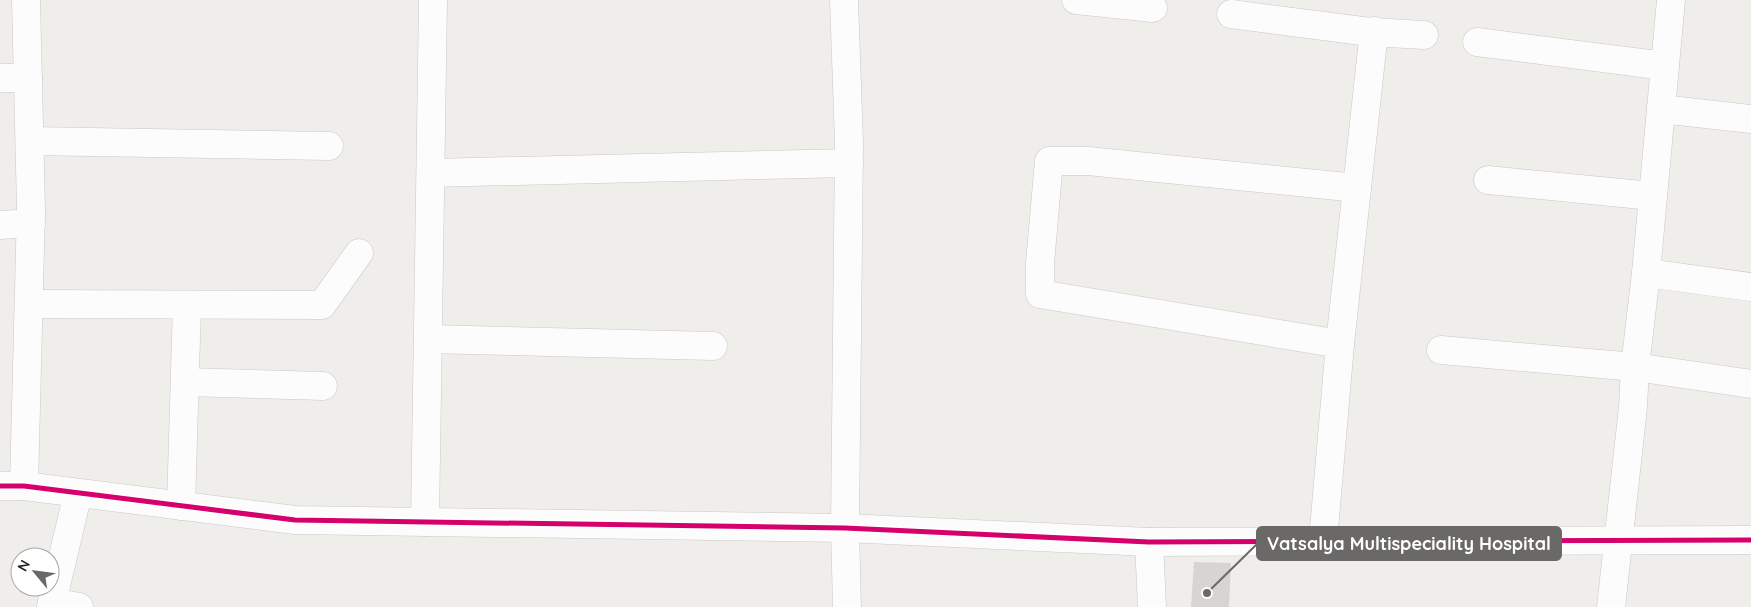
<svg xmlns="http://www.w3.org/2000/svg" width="1751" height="607" font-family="Quicksand,sans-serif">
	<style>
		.building { fill: #d7d4d2 }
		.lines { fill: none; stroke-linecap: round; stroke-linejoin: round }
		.minor-casing { stroke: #c9c8c7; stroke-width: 29 }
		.minor { stroke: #fdfcfc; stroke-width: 28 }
		.cycleway-casing { stroke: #fff; stroke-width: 8 }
		.cycleway { stroke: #d6006c; stroke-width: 5 }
		.leader { fill: none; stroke: #6a6968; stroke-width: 2 }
		.callout-dot { fill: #6a6968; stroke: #fff; stroke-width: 2 }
		.callout { fill: #6a6968; stroke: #6a6968; stroke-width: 2 }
		.callout-label { font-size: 18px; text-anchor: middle; font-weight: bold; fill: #fff }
	</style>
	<rect width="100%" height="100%" fill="#f0eeeb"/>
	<path class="building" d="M1194,562l37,1 -2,44h-38z"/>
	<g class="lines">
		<defs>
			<g id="minor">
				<path d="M844,0l5,143 -4,385 2,79"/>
				<path d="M1076,0l77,8"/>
				<path d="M1231,14l139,18 54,3"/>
				<path d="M1477,42l188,24"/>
				<path d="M0,78h28"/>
				<path d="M1661,109l90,10"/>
				<path d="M30,141l299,5"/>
				<path d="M431,173l418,-10"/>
				<path d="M1488,180l164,16"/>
				<path d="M0,225l31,-2"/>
				<path d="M1646,273l105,14"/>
				<path d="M29,304l293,1 37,-52"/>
				<path d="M428,339l285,7"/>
				<path d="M1340,344l-300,-50v-31l9,-102h39l269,27"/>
				<path d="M1441,350l194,17 116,17"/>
				<path d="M185,382l138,4"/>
				<path d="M0,486h24l271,34 550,8 304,14 602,-2"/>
				<path d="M24,486l7,-277 -5,-209"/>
				<path d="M181,506l6,-201"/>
				<path d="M425,522l8,-522"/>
				<path d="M1323,541l17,-197 34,-313"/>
				<path d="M1149,542l3,65"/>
				<path d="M52,602l27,5"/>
				<path d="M51,607l27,-114"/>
				<path d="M1611,607l22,-200 2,-40 11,-94 25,-273"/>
			</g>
		</defs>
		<use href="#minor" class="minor-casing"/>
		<use href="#minor" class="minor"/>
		<defs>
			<path id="cycleway" d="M0,486h24l271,34 550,8 304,14 602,-2"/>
		</defs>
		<use href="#cycleway" class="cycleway-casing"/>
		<use href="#cycleway" class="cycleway"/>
	</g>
	<path class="leader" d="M1207 593L1257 544"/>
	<circle class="callout-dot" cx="1207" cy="593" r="5"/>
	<rect class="callout" x="1257" y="527" width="304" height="33" rx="5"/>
	<g class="callout-label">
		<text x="1409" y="550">Vatsalya Multispeciality Hospital</text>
	</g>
	<g transform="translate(35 572) rotate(299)"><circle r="24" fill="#ffffff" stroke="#a7a7a7"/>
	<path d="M0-4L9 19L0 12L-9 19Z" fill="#6a6968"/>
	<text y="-8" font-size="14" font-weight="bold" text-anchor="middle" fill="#222222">N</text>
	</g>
</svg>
